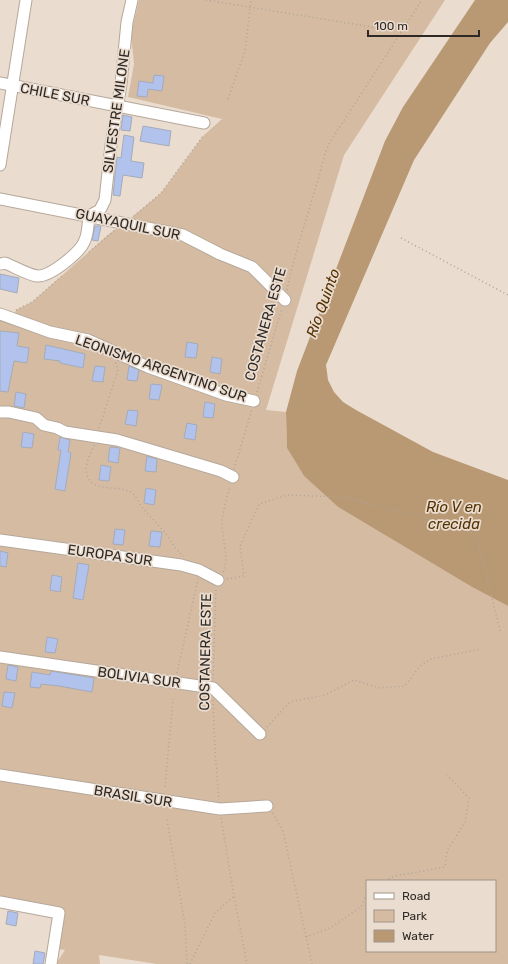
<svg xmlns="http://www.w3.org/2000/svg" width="508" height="964" font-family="Rubik,sans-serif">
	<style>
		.green { fill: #d5bba1; fill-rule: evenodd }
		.water { fill: #b99874 }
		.building { fill: #b1c2ec; stroke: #a5abba }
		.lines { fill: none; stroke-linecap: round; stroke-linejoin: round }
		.minor-casing { stroke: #b5a89b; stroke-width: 13 }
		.path { stroke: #afa49a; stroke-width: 1.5; stroke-dasharray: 1 3; stroke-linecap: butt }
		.minor { stroke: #fff; stroke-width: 11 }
		.labels { text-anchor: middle; stroke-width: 3.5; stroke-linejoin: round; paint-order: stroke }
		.street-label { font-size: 14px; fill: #2e2924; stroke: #eadccf }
		.water-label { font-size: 15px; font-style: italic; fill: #543204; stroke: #eadccf }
	</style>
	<rect width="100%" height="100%" fill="#eadccf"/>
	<path class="green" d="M139,0h306l-101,155 -78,255 20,2 1,36 17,28 34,31 134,80 36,19v358h-351l-58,-9 1,9h-44l9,-14 -12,-2 6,-35 -59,-11v-588l11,9 5,-13 16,-8 77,-68 17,-12 35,-29 42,-57 19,-17 -94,-22 6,-33 -3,-30zM367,881h128v70h-128z"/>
	<path class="water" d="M475,0h33v22l-18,21 -76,117 -88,205 2,15 6,12 9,10 13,8 77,42 75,28v126l-36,-19 -134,-80 -34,-31 -17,-28 -1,-36 11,-41 88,-230 18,-34z"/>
	<g class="building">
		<path d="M154,75l10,1 -2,15 -14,-2 -1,8 -10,-1 2,-15 14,2z"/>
		<path d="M123,115l9,2 -2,14 -9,-1z"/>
		<path d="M143,126l28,5 -2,15 -29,-5z"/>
		<path d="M124,135l10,2 -3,24 13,2 -2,15 -19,-3 -3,21 -7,-1 4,-38 4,1z"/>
		<path d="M95,226h6l-3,15 -6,-1z"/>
		<path d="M0,274l19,4 -2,15 -17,-4z"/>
		<path d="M0,331l19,2 -2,13 12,2 -2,15 -13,-2 -6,31 -8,-1z"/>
		<path d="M187,342l11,2 -2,14 -11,-1z"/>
		<path d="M46,345l39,9 -2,14 -23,-5v-2l-16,-2z"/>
		<path d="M212,357l10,2 -2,15 -10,-2z"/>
		<path d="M95,366l10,1 -2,15 -11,-1z"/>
		<path d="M129,366l10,4 -2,11 -10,-1z"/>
		<path d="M151,384l11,1 -3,15 -10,-1z"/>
		<path d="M16,392l10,2 -2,14 -10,-2z"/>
		<path d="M205,402l10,2 -2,14 -10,-1z"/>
		<path d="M128,410l10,1 -2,15 -11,-2z"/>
		<path d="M187,423l10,2 -2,15 -11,-2z"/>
		<path d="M23,432l11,2 -2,14 -11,-1z"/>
		<path d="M60,437l10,3 -2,12 3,1 -6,38 -10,-2 6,-39h-3z"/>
		<path d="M110,447l10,1 -2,15 -10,-2z"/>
		<path d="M147,456l10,3 -1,13 -11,-1z"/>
		<path d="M101,465l10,2 -2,14 -10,-1z"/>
		<path d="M146,488l10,2 -2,15 -10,-2z"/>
		<path d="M115,529l10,1 -2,15 -10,-1z"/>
		<path d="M151,531l11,1 -2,15 -11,-1z"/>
		<path d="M0,551l8,2 -2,14 -6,-1z"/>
		<path d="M78,563l11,2 -6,35 -10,-2z"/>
		<path d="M52,575l10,2 -2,15 -10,-2z"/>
		<path d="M47,637l11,2 -3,14 -10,-1z"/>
		<path d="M8,665l10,2 -2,14 -10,-2z"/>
		<path d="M51,671l43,7 -2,14 -33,-6 -18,-2 -1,4 -10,-1 2,-15 18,3z"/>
		<path d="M4,692l11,1 -3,15 -10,-2z"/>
		<path d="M8,911l10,2 -2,13 -10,-2z"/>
		<path d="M35,951l10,2 -2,11h-10z"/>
	</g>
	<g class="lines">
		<defs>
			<g id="minor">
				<path d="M0,83l204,40"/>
				<path d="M0,165l26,-165"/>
				<path d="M0,199l183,36 37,19 32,13 33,33"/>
				<path d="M89,216l11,-6 5,-10 6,-55 10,-61 6,-62 5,-22"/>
				<path d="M0,264l5,-1c10,4 21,11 32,13 13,1 44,-24 48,-36 3,-7 3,-16 4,-24"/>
				<path d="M0,314l50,18 38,8 60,27 78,28 28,6"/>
				<path d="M0,412h9l27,6 8,7 13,3 8,4 52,8 104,31 12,6"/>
				<path d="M0,540l181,25 18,5 19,10"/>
				<path d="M0,657l213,31 47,46"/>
				<path d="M0,775l220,34 47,-3"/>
				<path d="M0,902l59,11 -8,51"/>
			</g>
		</defs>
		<use href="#minor" class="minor-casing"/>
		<g class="path">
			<path d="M206,0l178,29"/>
			<path d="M228,99l17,-48 6,-51"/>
			<path d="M134,216l27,-23 42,-57"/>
			<path d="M401,238l107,57"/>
			<path d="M89,252l26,-22"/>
			<path d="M287,290c7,-35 19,-69 29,-104 5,-14 7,-30 14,-44l92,-142"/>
			<path d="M16,310l16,-8 30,-26"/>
			<path d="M257,392l25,-84"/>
			<path d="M99,428l19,-58 -3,-9"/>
			<path d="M94,445c-4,10 -11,22 -6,32 6,16 32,7 44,16 5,3 6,10 10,14 8,10 17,18 25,28 5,8 9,16 17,21"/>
			<path d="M234,469l18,-60"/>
			<path d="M223,572c7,-12 -2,-37 -1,-52 2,-12 5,-23 8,-34"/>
			<path d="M227,579l17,-3 -4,-30 19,-42 28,-9 56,2 77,19 56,18 25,100"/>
			<path d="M177,673l21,-94"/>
			<path d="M213,679l3,-91"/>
			<path d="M213,700l2,50 4,50"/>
			<path d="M267,727l23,-25 35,-7 29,-15 26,8 25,-2 15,-20 11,-7 50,-10"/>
			<path d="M165,787l8,-88"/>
			<path d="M273,813l10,18 29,133"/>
			<path d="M221,818l13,78 13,68"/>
			<path d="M167,820l18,105 2,39"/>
			<path d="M385,881l10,-5 50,-9 2,-16 18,-29 4,-24 -22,-23"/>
			<path d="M306,937l24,-9 31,-21 6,-14"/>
			<path d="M190,964l25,-51 19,-17"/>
		</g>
		<use href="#minor" class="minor"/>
	</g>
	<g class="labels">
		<g class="street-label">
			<text transform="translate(55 94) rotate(11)" y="5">CHILE SUR</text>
			<text transform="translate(116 111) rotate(-82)" y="5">SILVESTRE MILONE</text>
			<text transform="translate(128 224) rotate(12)" y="5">GUAYAQUIL SUR</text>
			<text transform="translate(265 324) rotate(-74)" y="5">COSTANERA ESTE</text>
			<text transform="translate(161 368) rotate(19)" y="5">LEONISMO ARGENTINO SUR</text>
			<text transform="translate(110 555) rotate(8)" y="5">EUROPA SUR</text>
			<text transform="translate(205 652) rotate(-89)" y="5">COSTANERA ESTE</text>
			<text transform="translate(139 677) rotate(8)" y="5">BOLIVIA SUR</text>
			<text transform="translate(133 796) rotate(9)" y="5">BRASIL SUR</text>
		</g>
		<g class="water-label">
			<text transform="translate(323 303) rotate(-70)" y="5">Río Quinto</text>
			<text x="454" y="512">Río V en<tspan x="454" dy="17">crecida</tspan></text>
		</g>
	</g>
	<rect x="366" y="880" width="130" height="72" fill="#eadccf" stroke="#9f948b"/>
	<rect x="374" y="893" width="20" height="6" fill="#ffffff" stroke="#9f948b"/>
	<text x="402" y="900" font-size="12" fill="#2e2924">Road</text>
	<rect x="374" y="910" width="20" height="12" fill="#d5bba1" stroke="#9f948b"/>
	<text x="402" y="920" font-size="12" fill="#2e2924">Park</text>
	<rect x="374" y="930" width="20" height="12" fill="#b99874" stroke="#9f948b"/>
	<text x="402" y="940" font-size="12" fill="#2e2924">Water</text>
	<path d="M368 30v6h111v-6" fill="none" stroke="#2e2924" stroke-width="2"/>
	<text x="374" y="30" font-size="12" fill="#2e2924" stroke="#eadccf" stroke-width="3" paint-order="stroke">100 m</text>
</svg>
